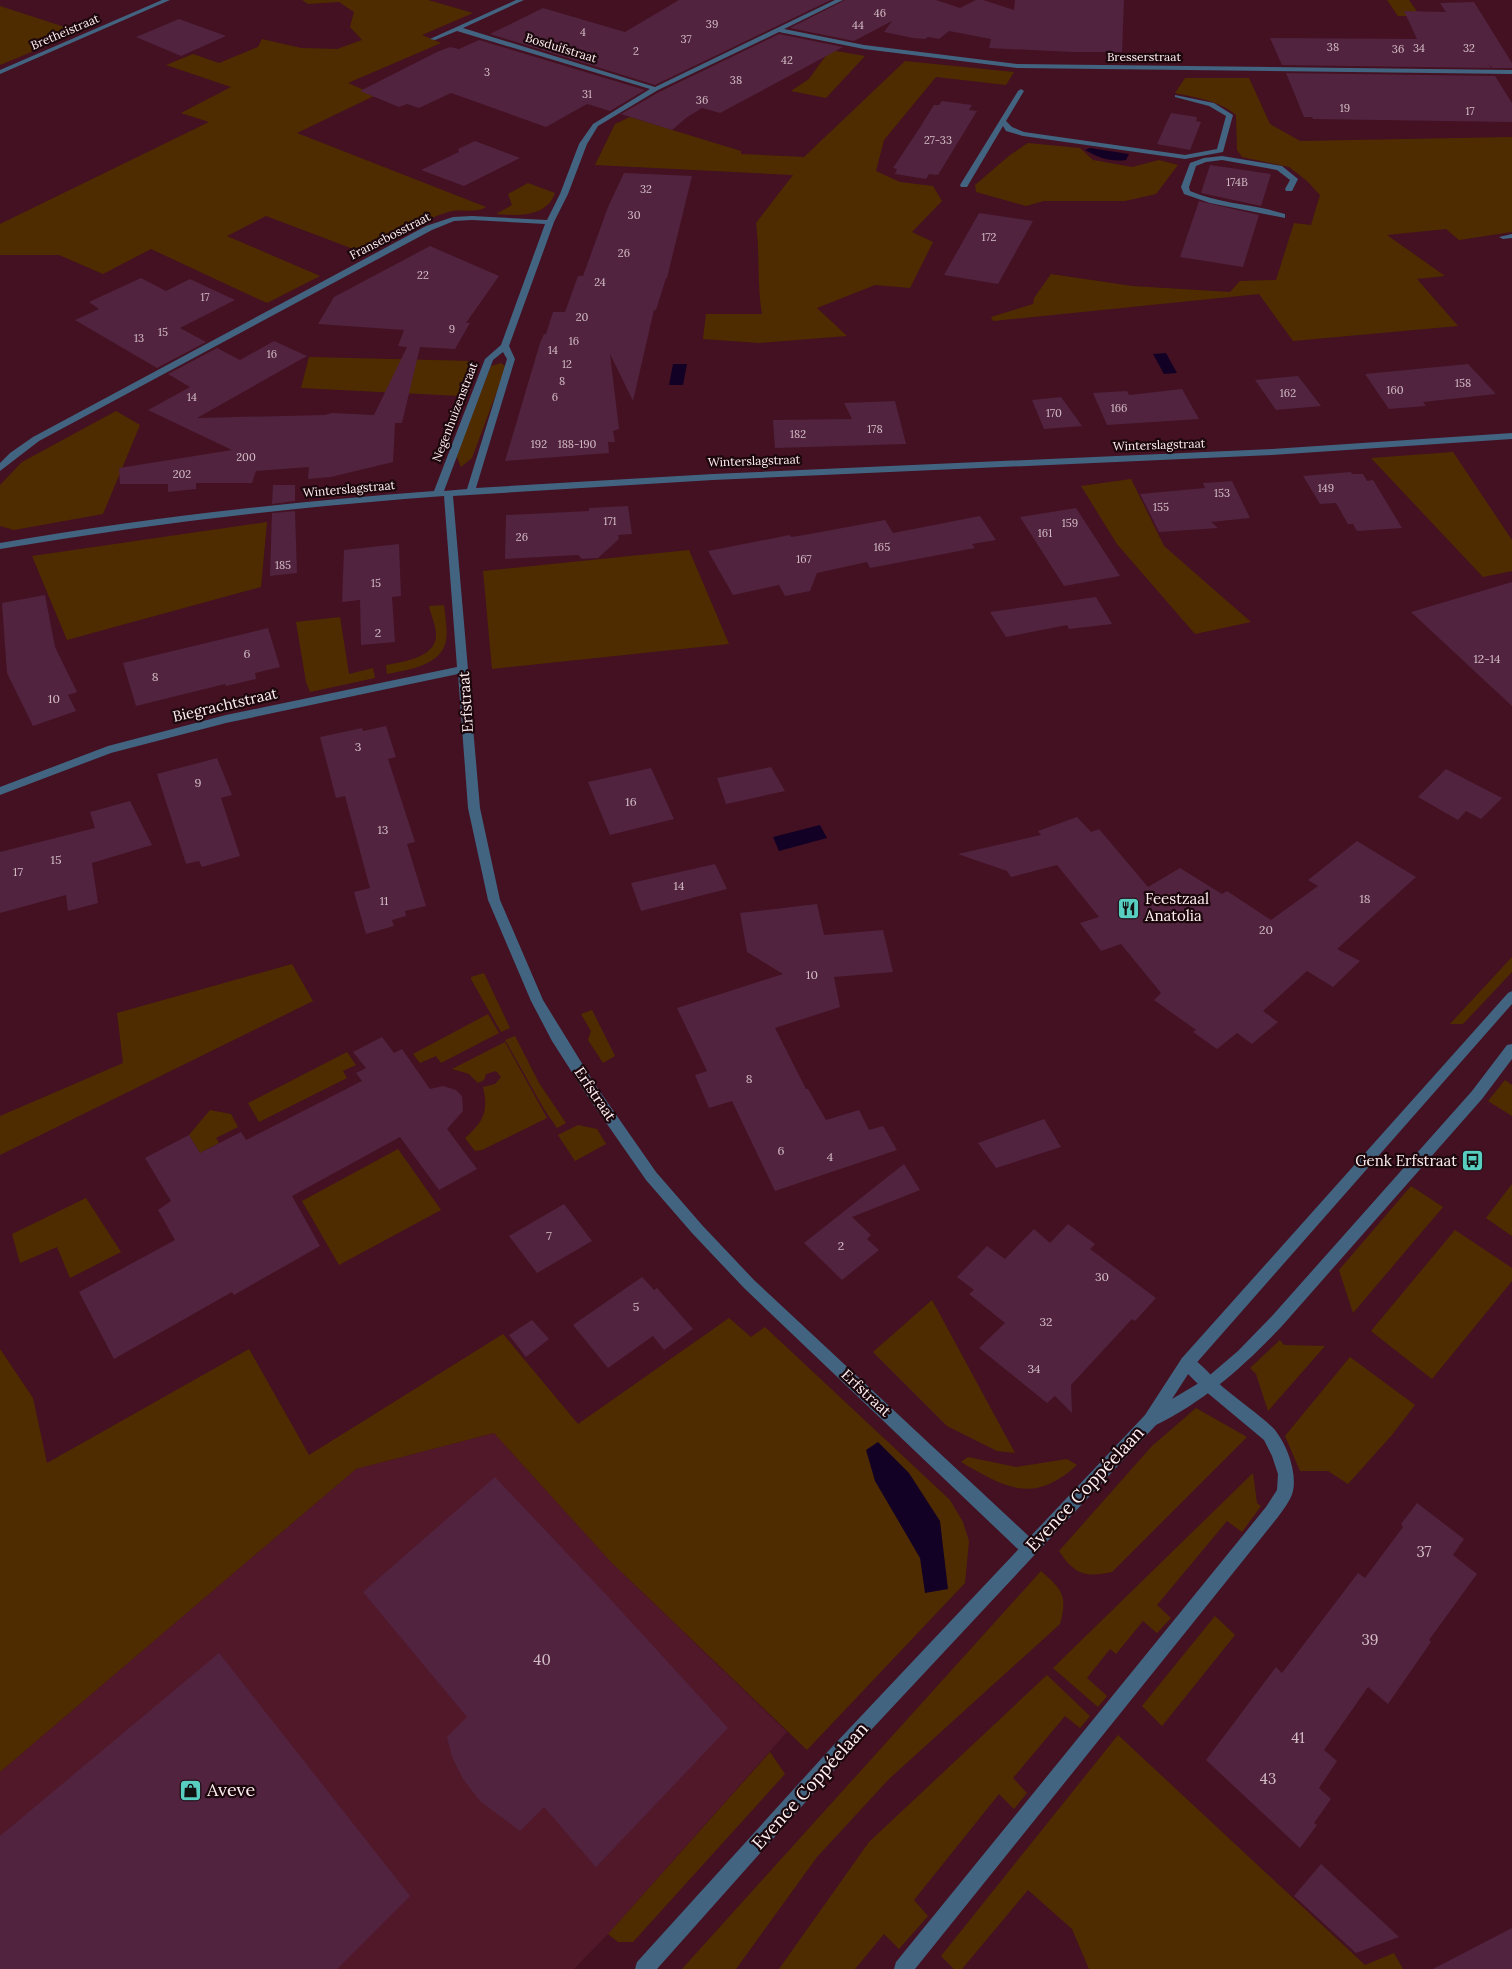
<svg xmlns="http://www.w3.org/2000/svg" width="1512" height="1969" font-family="Lora,serif">
	<style>
		.built { fill: #51182a }
		.green { fill: #4f2c00 }
		.water { fill: #130025 }
		.building { fill: #51233f }
		.lines { fill: none; stroke-linecap: round; stroke-linejoin: round }
		.service { fill: #426481; fill-rule: evenodd }
		.minor { fill: #426481; fill-rule: evenodd }
		.tertiary { fill: #426481; fill-rule: evenodd }
		.labels { text-anchor: middle; stroke-width: 4.5; stroke-linejoin: round; paint-order: stroke }
		.far-number-label { font-size: 11px; fill: #d3bdc5 }
		.far-street-label { font-size: 12px; fill: #fef0f2; stroke: #1c070d }
		.number-label { font-size: 12px; fill: #d3bdc5 }
		.street-label { font-size: 15px; fill: #fef0f2; stroke: #1c070d }
		.poi-label { font-size: 15px; fill: #fef0f2; stroke: #1c070d; text-anchor: start }
		.near-number-label { font-size: 15px; fill: #d3bdc5 }
		.near-street-label { font-size: 18px; fill: #fef0f2; stroke: #1c070d }
		.near-poi-label { font-size: 18px; fill: #fef0f2; stroke: #1c070d; text-anchor: start }
	</style>
	<rect width="100%" height="100%" fill="#431121"/>
	<path class="built" d="M494,1433l117,129 176,170 -179,202 -34,35h-574v-197l356,-303z"/>
	<g class="green">
		<path d="M302,0h126l45,13 -51,22 19,8 -93,40 28,12 -79,38 189,74c-11,7 -25,1 -38,5 -29,9 -57,26 -84,41l-98,-37 -39,20 93,40 -53,27 -116,-54 -48,25 -44,-19h-59v-31l209,-102 -28,-9 50,-26 -65,-22 27,-11 26,9 39,-16 4,-8 39,9 36,1 25,-9 -12,-13 4,-15 -15,-10 -31,2z"/>
		<path d="M1387,0h22l11,16h-22z"/>
		<path d="M0,6l80,26 -80,33z"/>
		<path d="M830,50l35,6 -39,42 -35,-7 18,-12z"/>
		<path d="M905,61l109,11 -8,13 -70,-8 -52,63 -8,31 24,11 33,4 9,15 -30,31 21,10 -23,46 -35,-3 -58,23 30,28 -88,7 -56,-4 3,-25h56c-5,-30 -2,-60 -6,-91l37,-48 -198,-10 20,-41 15,-7 111,34v3l63,3z"/>
		<path d="M1185,78h64l21,46 30,17 212,-4v95l-53,8 -13,-11 -59,6 58,41 -28,3 41,47 -165,15 -34,-47 -266,27 -2,-4 42,-13 1,-6 17,-24 81,12 98,6 10,-11 36,-1 18,-57 17,2 9,-30 -13,-14 -18,-14 -47,-10 -5,-7 -1,-35c-18,-15 -39,-17 -61,-22z"/>
		<path d="M1028,143l52,5 13,12 39,7 27,-7 19,5 -22,29 -31,7h-81l-18,5 -50,-14 -1,-7 35,-30z"/>
		<path d="M528,183l27,10c-8,24 -37,23 -59,21l16,-9 -4,-11z"/>
		<path d="M309,357l165,4 -14,35 -159,-8z"/>
		<path d="M501,363l5,4 -34,91 -11,9 -5,-12 35,-89z"/>
		<path d="M116,411l24,14 -37,89 -89,16 -14,-4v-41l22,-23z"/>
		<path d="M1453,452l59,88v31l-29,6 -112,-119z"/>
		<path d="M1131,479l33,67 87,76 -56,12 -78,-90 -36,-58z"/>
		<path d="M267,522l-6,65 -194,53 -35,-84z"/>
		<path d="M689,550l40,94 -237,25 -9,-98z"/>
		<path d="M444,605c1,11 4,25 2,36 -5,25 -39,29 -59,33l-1,-9c16,-3 48,-7 50,-28 1,-9 -5,-22 -7,-31z"/>
		<path d="M340,617l9,57 24,-6 2,10 -65,14 -4,-10 -10,-60z"/>
		<path d="M1512,957v15l-49,52h-13z"/>
		<path d="M292,964l21,37 -313,154v-39l123,-53 -6,-50z"/>
		<path d="M484,973l26,55 -9,4 -30,-53v-2z"/>
		<path d="M592,1010l23,46 -12,7 -15,-23 3,-9 -10,-17z"/>
		<path d="M488,1014l11,19 -58,30 -5,-7 -16,7 -7,-9z"/>
		<path d="M515,1036l24,47 27,40 -9,5 -13,-19 -39,-69z"/>
		<path d="M505,1042l42,76 -65,32 -7,1 -10,-13c18,-16 24,-26 18,-51l12,-3 6,-7 -5,-6 -10,3 -2,6 -6,3 -9,-9 -17,-5z"/>
		<path d="M347,1052l9,13 -13,6 4,7 -88,44 -11,-19z"/>
		<path d="M1505,1080l7,5v31l-24,-15z"/>
		<path d="M210,1110l21,4 7,13 -22,11 3,5 -19,10 -11,-18z"/>
		<path d="M578,1125l19,4 9,15 -31,17 -17,-26z"/>
		<path d="M398,1149l43,61 -102,55 -37,-64z"/>
		<path d="M1512,1184v52l-26,-18z"/>
		<path d="M1411,1186l32,21 -90,106 -14,-43z"/>
		<path d="M86,1198l35,54 -51,26 -13,-31 -37,16 -8,-29z"/>
		<path d="M1455,1230l57,38v13l-80,98 -61,-48z"/>
		<path d="M932,1300l83,153 -18,-2 -50,-25 -74,-74z"/>
		<path d="M729,1318l22,19 14,-10 185,173 13,22 6,19 -4,42 -158,167 -196,-188 -117,-129 -138,36 -356,303v-423l33,49 14,65 202,-114 60,106 194,-121 75,90z"/>
		<path d="M1280,1340l4,5 41,1 -57,65 -12,-37 -6,-6z"/>
		<path d="M1350,1357l65,48 -24,31 -43,48 -20,-13h-28l-15,-35z"/>
		<path d="M1196,1408l51,29 -135,135c-27,6 -38,2 -53,-21l93,-105z"/>
		<path d="M968,1457l48,10 51,-8 10,6c-44,40 -71,23 -116,-3z"/>
		<path d="M1253,1473l4,30 4,3 -19,26 -15,-11 -70,84 14,13 -14,15 -14,-12 -27,33 -6,-5 -23,29 20,18 -9,11 -45,-39z"/>
		<path d="M1041,1571c21,19 27,24 19,53l-171,155 -72,78 -81,112h-54z"/>
		<path d="M1215,1616l20,19 -73,91 -20,-20z"/>
		<path d="M1047,1675l43,41 -10,12 -15,-12 -52,62 14,15 -13,16 -15,-15 -85,106 14,16 -29,33 -15,-15 -29,35h-76l90,-127z"/>
		<path d="M1118,1735l247,230 29,-12 9,16h-314l-17,-40 -44,-39 -66,79h-8l-13,-13z"/>
		<path d="M770,1752l15,22 -152,168h-15l-10,-8z"/>
	</g>
	<g class="water">
		<path d="M1090,148l39,6 -3,6c-16,2 -27,-2 -41,-10z"/>
		<path d="M1166,353l11,20 -13,1 -11,-20z"/>
		<path d="M673,364h14l-4,21h-14z"/>
		<path d="M820,825l7,13 -48,13 -6,-14z"/>
		<path d="M878,1442l31,31 31,48 8,68 -23,4 -5,-35 -45,-77 -9,-31z"/>
	</g>
	<g class="building">
		<path d="M679,0h152l-176,85 -165,-51 53,-26 82,24z"/>
		<path d="M845,0h91l24,8 16,-8h7l31,10 1,-10h109l-2,52h-49l-84,-4 2,-9 -42,-8 -10,8 -11,-2 -3,2 -12,-1 -29,-6 8,-11 -38,20 -64,-13z"/>
		<path d="M1474,2l38,61v5h-20l-5,-6 4,6 -209,-3 -12,-27 147,1 -13,-28 42,1 -6,-9z"/>
		<path d="M179,19l47,17 -45,20 -45,-19z"/>
		<path d="M779,34l64,13 -123,66 -18,-5 -16,10 -14,12 -51,-16 38,-22z"/>
		<path d="M479,40l166,50 -35,21 -23,-7 -41,23 -95,-34 -32,15 -12,-4 -8,3 -39,-16 77,-39 13,-5 9,2z"/>
		<path d="M1286,73l209,3 17,27v19l-199,-3 -1,-2h-8z"/>
		<path d="M942,101l30,4 -3,5 8,1 -39,64 -9,-1 -3,5 -31,-5 2,-5 -4,-1 24,-36 17,-27h5z"/>
		<path d="M1171,113l26,4 -1,4 5,1 -11,28 -33,-6z"/>
		<path d="M475,141l45,17 -56,28 -43,-16 38,-18 -1,-3z"/>
		<path d="M1210,165l61,9 -10,32 -60,-13z"/>
		<path d="M624,173l68,3 -25,102h-1l-10,32h-2l-21,91 -23,-47 9,75 -6,2 2,11h-7l1,11 -104,8 35,-118 4,-9h2l7,-22h12l13,-36h5l25,-69z"/>
		<path d="M1199,201l60,14 -16,52 -63,-10z"/>
		<path d="M979,213l54,8 -35,63 -54,-9z"/>
		<path d="M430,246l69,30 -33,47h4l-15,26 -35,-2 -18,76h-7l-2,39 -62,15 -23,2 1,-12 -53,4 -4,12h-56v6l-28,3v-8h-48l-1,-16 113,-18 -84,-40 42,-23 -22,-13 49,-26 23,12 34,-19 33,15 -110,62 128,-3 7,-2 42,2 33,-68 -9,-1 6,-16 -86,-6 16,-27z"/>
		<path d="M141,278l25,13 24,-12 45,21 -55,28 26,14 -49,26 -82,-48 24,-11 -10,-7z"/>
		<path d="M1468,364l28,30 -73,8 3,4 -37,3 -24,-35z"/>
		<path d="M1298,376l23,30 -45,4 -21,-30z"/>
		<path d="M1182,389l17,30 -92,6 -14,-32 34,-2 2,4z"/>
		<path d="M1061,397l21,29 -38,3 -12,-29z"/>
		<path d="M895,401l11,43 -131,4 -2,-28 79,-1 -8,-16z"/>
		<path d="M1351,472l1,2h11l4,7 6,-1 29,48 -45,3 -4,-7h-5l-12,-21 -16,1 -17,-28z"/>
		<path d="M1232,481l18,37 -39,4 7,6 -59,4 -19,-38 65,-6 -2,-5z"/>
		<path d="M273,485h22v16l-23,3z"/>
		<path d="M628,506l4,28 -14,1 1,4 -21,19 -16,1 -4,-4 -73,4 1,-44 83,-4v-3z"/>
		<path d="M1076,508l44,68 -56,10 -44,-69z"/>
		<path d="M295,511l2,62 -27,3 2,-63z"/>
		<path d="M980,516l16,24 -24,4 3,4 -105,20 -3,-6 -50,11 -7,18 -25,5 -6,-11 -46,10 -25,-44 82,-16 1,2 19,-3 75,-14 8,13z"/>
		<path d="M399,544l2,52 -9,1 3,45 -34,3 -1,-45 -18,2 2,-52z"/>
		<path d="M1512,582v124l-101,-94z"/>
		<path d="M45,595l10,52 22,45 -9,3 8,16 -43,15 -26,-53 -5,-70z"/>
		<path d="M1096,597l16,27 -43,5 -2,-4 -61,12 -16,-25z"/>
		<path d="M268,628l12,39 -25,6 1,6 -30,7 -1,-2 -89,22 -13,-43z"/>
		<path d="M386,726l10,31 -8,2 27,83 -8,2 19,62 -21,5 1,5 -14,4 2,6 -28,8 -12,-42 16,-4 -25,-92 -9,2 -16,-61 42,-9 1,3z"/>
		<path d="M217,758l15,37 -11,3 19,58 -38,11 -3,-6 -13,3 -29,-90z"/>
		<path d="M771,767l14,24 -59,13 -9,-26z"/>
		<path d="M651,768l23,51 -64,16 -22,-53z"/>
		<path d="M1446,769l56,29 -21,21 -15,-8 -8,9 -40,-23z"/>
		<path d="M130,801l22,44 -60,18 6,40 -30,8 -2,-16 -66,18v-61l95,-24 -5,-16z"/>
		<path d="M1077,817l14,15 8,-3 49,58 32,-19 42,26 5,-3 44,29 47,-34 -10,-6 49,-39 59,36 -79,72 23,12 -27,26 -26,-16 -44,40 15,11 -26,22 -15,-11 -20,16 -24,-17 3,-2 -42,-30 7,-7 -40,-49 -20,7 -21,-28 19,-6 -42,-52 -46,12 -4,-6 -49,-17 83,-19 -3,-4z"/>
		<path d="M715,864l12,25 -86,22 -10,-28z"/>
		<path d="M817,904l7,31 59,-5 10,42 -59,5 6,30 -65,21 31,61h2l18,31 33,-10 10,20 14,-4 14,24 -122,41 -43,-90 -23,7 -14,-33 12,-4 -30,-63 106,-34 -36,-22 -7,-39z"/>
		<path d="M382,1037l12,16 8,-4 28,40 13,-3 13,4 6,6 1,15 -16,18 30,40 -38,21 -39,-53 -108,59 28,50 -86,49 -2,-3 -118,67 -35,-67 96,-52 -17,-30 13,-9 -26,-43 44,-23 11,18 41,-21 5,8 116,-59 -6,-8 10,-5 -13,-16z"/>
		<path d="M1044,1119l17,28 -65,21 -18,-25z"/>
		<path d="M904,1164l16,26 -68,27 19,18 -4,4 12,11 -37,30 -38,-37z"/>
		<path d="M564,1204l28,37 -55,32 -28,-37z"/>
		<path d="M1068,1224l27,20 -5,5 66,49 -21,23 -3,-2 -61,66 1,28 -17,-17 -8,7 -68,-55 26,-25 -36,-29 5,-4 -17,-13 30,-31 18,13 29,-30 16,14z"/>
		<path d="M642,1277l12,13 3,-2 36,41 -29,21 -11,-14 -45,32 -35,-43z"/>
		<path d="M532,1320l17,19 -23,18 -17,-22z"/>
		<path d="M495,1477l118,125 115,126 -132,139 -52,-60 -24,24 -40,-30 -17,-22 -11,-22 -5,-20 20,-20 -104,-125z"/>
		<path d="M1417,1503l47,36 -11,16 24,19 -48,66 2,2 -43,62 -20,-17 -44,63 13,11 -18,27 12,11 -17,24 3,2 -17,23 -94,-88 70,-93 6,6 76,-100 7,5 38,-51 -2,-3z"/>
		<path d="M219,1653l191,243 -73,73h-337v-133z"/>
		<path d="M1321,1864l78,73 -43,16 -62,-57z"/>
		<path d="M1512,1928v41h-79z"/>
	</g>
	<g class="lines">
		<g class="service">
			<path d="M1021,89l3,2 -18,30 6,6 12,5 161,23 32,-6 9,-33 -17,-10 -34,-9v-2l39,8 19,12 -10,37 -38,7 -162,-23 -17,-5 -3,-5 -36,61h-6l-1,-2 58,-94z"/>
			<path d="M1222,156l60,10 16,13 -6,12h-6l-1,-2 5,-9 -13,-10 -55,-10 -16,2 -10,4 -7,21 1,4c30,13 64,13 95,23v4l-75,-15 -26,-9 -3,-7 9,-24 14,-5z"/>
		</g>
		<g class="minor">
			<path d="M162,0h8l-170,74v-4z"/>
			<path d="M516,0h8l-61,28 192,59 180,-87h8l-59,29 80,16 153,19 495,6v4l-495,-6 -153,-19 -85,-17 -121,58 -60,36 -11,18 -19,50 -14,28 -45,124 6,13 -39,129 237,-14 559,-25 240,-16v6l-240,16 -559,25 -260,16 27,312 20,92 43,100 51,83 62,89 46,53 52,55 281,262 2,6 -2,6 -6,2 -6,-2 -279,-266 -52,-55 -46,-53 -62,-89 -32,-50 -21,-40 -43,-101 -20,-92 -10,-134 -232,49 -115,30 -111,42v-8l108,-41 118,-31 231,-48 -13,-171c-149,11 -297,28 -444,53v-6c144,-25 288,-41 434,-52l51,-132 16,-14 44,-121 -73,-4 -18,1 -22,9 -393,211 -39,30v-8l10,-10 23,-16 393,-211 27,-9 19,-1 75,4 13,-26 19,-50 14,-20 57,-35 -193,-58 -22,9 -5,-1zM503,352l4,7 -40,130 -23,2 49,-131z"/>
			<path d="M1512,234v4l-9,1 -4,-2z"/>
			<path d="M1187,1356c14,5 26,23 37,32 14,12 40,30 51,42 12,15 22,42 18,61 -2,9 -10,19 -15,26l-363,452h-21l2,-7 370,-455 11,-17 1,-16 -6,-18 -8,-16 -60,-50 -22,-22 -2,-5 2,-5z"/>
		</g>
		<path class="tertiary" d="M1512,991v13l-320,364 -20,31 32,-19 34,-29 34,-35 200,-225 35,-46 5,-1v15l-30,40 -200,227c-38,40 -76,74 -126,99l-313,335 -186,209h-22l2,-7 194,-214 314,-333 37,-57 326,-365z"/>
	</g>
	<defs>
		<symbol id="restaurant-square" viewBox="-11 -11 22 22"><rect x="-9" y="-9" width="18" height="18" rx="4" fill="#58cec1" stroke="#1c070d"/><path d="M-5-6h1v4h1v-4h1v4h1v-4h1v5L-1.5 .5V6h-2V.5L-5-1ZM5-6V6H3V1.5H1.5Q1.5-4 5-6Z" fill="#111"/></symbol>
		<symbol id="bus-square" viewBox="-11 -11 22 22"><rect x="-9" y="-9" width="18" height="18" rx="4" fill="#58cec1" stroke="#1c070d"/><path d="M-5-6H5V4H4V6H2V4H-2V6H-4V4H-5ZM-3.5-4V0h7V-4ZM-3.5 1.2v1.5H-2V1.2ZM2 1.2v1.5H3.5V1.2Z" fill="#111"/></symbol>
		<symbol id="shop-square" viewBox="-11 -11 22 22"><rect x="-9" y="-9" width="18" height="18" rx="4" fill="#58cec1" stroke="#1c070d"/><path d="M-5-2.5h2.3a2.7 3.5 0 0 1 5.4 0H5L5.5 6h-11ZM-1.5-2.5h3a1.5 2.3 0 0 0-3 0Z" fill="#111"/></symbol>
	</defs>
	<g fill-rule="evenodd">
		<use href="#restaurant-square" x="1116" y="896" width="25" height="25"/>
		<use href="#bus-square" x="1460" y="1148" width="25" height="25"/>
		<use href="#shop-square" x="178" y="1778" width="25" height="25"/>
	</g>
	<g class="labels">
		<g class="far-number-label">
			<text x="880" y="17">46</text>
			<text x="712" y="28">39</text>
			<text x="858" y="29">44</text>
			<text x="583" y="36">4</text>
			<text x="686" y="43">37</text>
			<text x="1333" y="51">38</text>
			<text x="1419" y="52">34</text>
			<text x="1469" y="52">32</text>
			<text x="1398" y="53">36</text>
			<text x="636" y="55">2</text>
			<text x="787" y="64">42</text>
			<text x="487" y="76">3</text>
			<text x="736" y="84">38</text>
			<text x="587" y="98">31</text>
			<text x="702" y="104">36</text>
			<text x="1345" y="112">19</text>
			<text x="1470" y="115">17</text>
			<text x="938" y="144">27-33</text>
			<text x="1237" y="186">174B</text>
			<text x="646" y="193">32</text>
			<text x="634" y="219">30</text>
			<text x="989" y="241">172</text>
			<text x="624" y="257">26</text>
			<text x="423" y="279">22</text>
			<text x="600" y="286">24</text>
			<text x="205" y="301">17</text>
			<text x="582" y="321">20</text>
			<text x="452" y="333">9</text>
			<text x="163" y="336">15</text>
			<text x="139" y="342">13</text>
			<text x="574" y="345">16</text>
			<text x="553" y="354">14</text>
			<text x="272" y="358">16</text>
			<text x="567" y="368">12</text>
			<text x="562" y="385">8</text>
			<text x="1463" y="387">158</text>
			<text x="1395" y="394">160</text>
			<text x="1288" y="397">162</text>
			<text x="192" y="401">14</text>
			<text x="555" y="401">6</text>
			<text x="1119" y="412">166</text>
			<text x="1054" y="417">170</text>
			<text x="875" y="433">178</text>
			<text x="798" y="438">182</text>
			<text x="539" y="448">192</text>
			<text x="577" y="448">188-190</text>
			<text x="246" y="461">200</text>
			<text x="182" y="478">202</text>
			<text x="1326" y="492">149</text>
			<text x="1222" y="497">153</text>
			<text x="1161" y="511">155</text>
			<text x="610" y="525">171</text>
			<text x="1070" y="527">159</text>
			<text x="1045" y="537">161</text>
			<text x="522" y="541">26</text>
			<text x="882" y="551">165</text>
			<text x="804" y="563">167</text>
			<text x="283" y="569">185</text>
			<text x="376" y="587">15</text>
		</g>
		<g class="far-street-label">
			<text transform="translate(65 32) rotate(-23)" y="4">Bretheistraat</text>
			<text transform="translate(561 48) rotate(17)" y="4">Bosduifstraat</text>
			<text x="1144" y="61">Bresserstraat</text>
			<text transform="translate(390 236) rotate(-27)" y="4">Fransebosstraat</text>
			<text transform="translate(455 412) rotate(-69)" y="4">Negenhuizenstraat</text>
			<text transform="translate(1159 445) rotate(-2)" y="4">Winterslagstraat</text>
			<text transform="translate(754 461) rotate(-2)" y="4">Winterslagstraat</text>
			<text transform="translate(349 489) rotate(-5)" y="4">Winterslagstraat</text>
		</g>
		<g class="number-label">
			<text x="378" y="637">2</text>
			<text x="247" y="658">6</text>
			<text x="1487" y="663">12-14</text>
			<text x="155" y="681">8</text>
			<text x="54" y="703">10</text>
			<text x="358" y="751">3</text>
			<text x="198" y="787">9</text>
			<text x="631" y="806">16</text>
			<text x="383" y="834">13</text>
			<text x="56" y="864">15</text>
			<text x="18" y="876">17</text>
			<text x="679" y="890">14</text>
			<text x="1365" y="903">18</text>
			<text x="384" y="905">11</text>
			<text x="1266" y="934">20</text>
			<text x="812" y="979">10</text>
			<text x="749" y="1083">8</text>
			<text x="781" y="1155">6</text>
			<text x="830" y="1161">4</text>
			<text x="549" y="1240">7</text>
			<text x="841" y="1250">2</text>
			<text x="1102" y="1281">30</text>
			<text x="636" y="1311">5</text>
			<text x="1046" y="1326">32</text>
			<text x="1034" y="1373">34</text>
		</g>
		<g class="street-label">
			<text transform="translate(466 702) rotate(-94)" y="5">Erfstraat</text>
			<text transform="translate(225 705) rotate(-13)" y="5">Biegrachtstraat</text>
			<text transform="translate(595 1094) rotate(56)" y="5">Erfstraat</text>
			<text transform="translate(866 1393) rotate(43)" y="5">Erfstraat</text>
		</g>
		<g class="poi-label">
			<text x="1145" y="904">Feestzaal<tspan x="1145" dy="17">Anatolia</tspan></text>
			<text x="1457" y="1166" text-anchor="end">Genk Erfstraat</text>
		</g>
		<g class="near-number-label">
			<text x="1424" y="1557">37</text>
			<text x="1370" y="1645">39</text>
			<text x="542" y="1665">40</text>
			<text x="1298" y="1743">41</text>
			<text x="1268" y="1784">43</text>
		</g>
		<g class="near-street-label">
			<text transform="translate(1085 1489) rotate(-47)" y="6">Evence Coppéelaan</text>
			<text transform="translate(810 1786) rotate(-48)" y="6">Evence Coppéelaan</text>
		</g>
		<g class="near-poi-label">
			<text x="207" y="1796">Aveve</text>
		</g>
	</g>
</svg>
